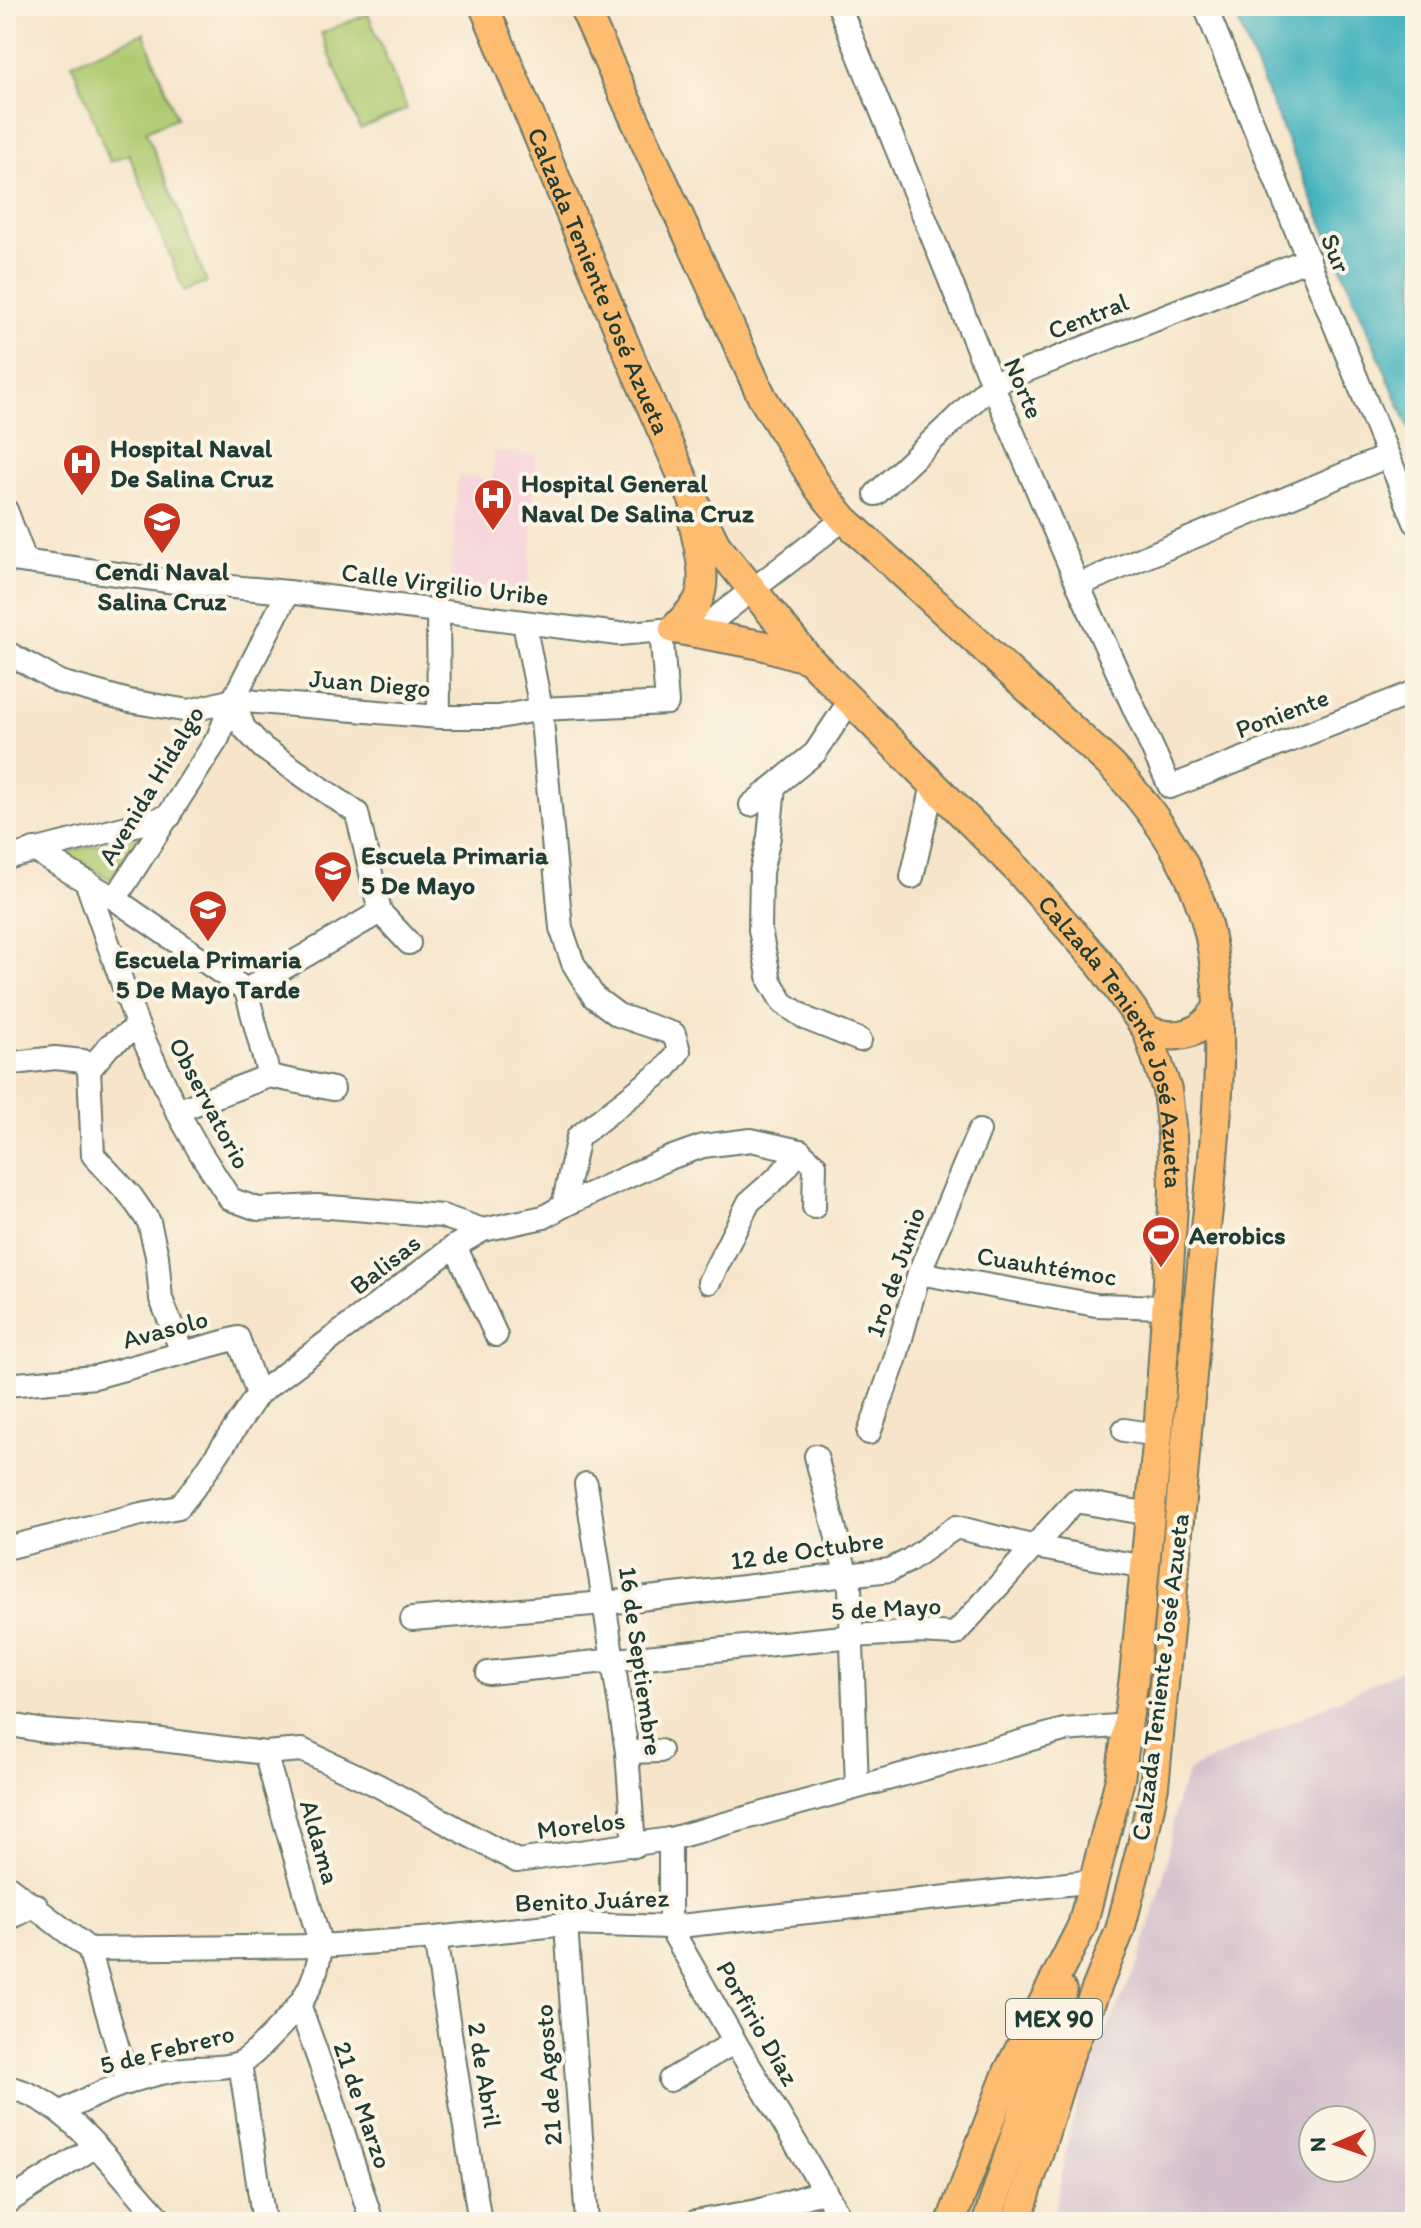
<svg xmlns="http://www.w3.org/2000/svg" width="1421" height="2228" font-family="Itim,sans-serif">
	<style>
		.built { fill: #f6cfd9 }
		.industrial { fill: #d1bdcb; fill-rule: evenodd }
		.green { fill: #aeca70; stroke: #668452; stroke-width: 2 }
		.water { fill: #43b2be; stroke: #317879; stroke-width: 2 }
		.lines { fill: none; stroke-linecap: round; stroke-linejoin: round }
		.minor-casing { stroke: #6a7869; stroke-width: 26 }
		.major-casing { stroke: #6a7869; stroke-width: 32 }
		.minor { stroke: #fff; stroke-width: 22 }
		.major { stroke: #fdbc6f; stroke-width: 28 }
		.labels { text-anchor: middle; stroke-width: 8; stroke-linejoin: round; paint-order: stroke }
		.shield { fill: #fcf5e5; stroke: #617469; stroke-width: 2 }
		.shield-label { font-size: 24px; font-weight: bold; fill: #1f3d34 }
		.street-label { font-size: 26px; fill: #1f3d34; stroke: #fcf5e5 }
		.poi-label { font-size: 26px; font-weight: bold; fill: #1f3d34; stroke: #fcf5e5; text-anchor: start }
	</style>
	<rect width="100%" height="100%" fill="#fcf5e5"/>
	<filter id="ink" filterUnits="userSpaceOnUse"><feTurbulence type="fractalNoise" baseFrequency=".0125" numOctaves="2"/><feDisplacementMap in="SourceGraphic" scale="16" xChannelSelector="R" yChannelSelector="G"/><feConvolveMatrix kernelMatrix="1 2 1 2 8 2 1 2 1" color-interpolation-filters="sRGB"/></filter>
	<filter id="wash" filterUnits="userSpaceOnUse"><feTurbulence type="fractalNoise" baseFrequency=".006" numOctaves="4" result="noise"/><feDisplacementMap in="SourceGraphic" scale="32" xChannelSelector="R" yChannelSelector="G"/><feGaussianBlur stdDeviation="1.8" result="paint"/><feColorMatrix in="noise" values="0 0 0 0 0 0 0 0 0 0 0 0 0 0 0 0 0 1.4 0 .05"/><feComposite in="paint" operator="in"/></filter>
	<g filter="url(#wash)">
		<rect width="100%" height="100%" fill="#f6e5cb"/>
		<path class="built" d="M494,451l43,3 -9,137 -78,-6 8,-109 35,3z"/>
		<path class="industrial" d="M1415,1663v559h-362l17,-93 20,-64 49,-104 24,-79 14,-84 12,-27zM1313,2120h48v48h-48z"/>
		<g class="green">
			<path d="M368,14l39,95 -47,20 -39,-96z"/>
			<path d="M144,33l32,85 -30,13 61,151 -23,9 -55,-137 -19,8 -38,-99z"/>
			<path d="M145,833l-35,46 -47,-26z"/>
		</g>
		<path class="water" d="M1232,6h183v436l-162,-383z"/>
	</g>
	<g filter="url(#ink)">
		<g class="lines">
			<defs>
				<g id="minor">
					<path d="M839,6l153,378 86,201 92,202 245,-95"/>
					<path d="M1205,6l210,516"/>
					<path d="M876,494l116,-110 317,-125"/>
					<path d="M6,510l19,50"/>
					<path d="M6,559l170,23 112,10 330,42 56,-5 38,-8 132,-102"/>
					<path d="M1078,585l310,-129"/>
					<path d="M438,613l1,104"/>
					<path d="M524,623l17,86 20,219 12,35 21,34 24,18 56,19 5,17 -14,18 -87,68 -15,69"/>
					<path d="M6,652l54,30 69,19 60,10 44,-11 206,17h60l42,-8 126,-6 -6,-73"/>
					<path d="M233,700l11,28 19,20 94,65 23,99"/>
					<path d="M774,787l-5,50 -8,35 -1,58 10,51 13,22 24,16 53,21"/>
					<path d="M751,805l64,-52 34,-51"/>
					<path d="M34,850l81,49 131,91 134,-78"/>
					<path d="M6,858l164,-42"/>
					<path d="M912,877l21,-92"/>
					<path d="M86,881l52,146 39,84 23,41 30,47 28,10 59,-3 125,10 41,14"/>
					<path d="M115,899l103,-161 15,-38 55,-108"/>
					<path d="M380,912l29,31"/>
					<path d="M246,990l23,86"/>
					<path d="M138,1027l-28,18 -21,25 4,85 38,41 18,26 8,34 4,43 21,53"/>
					<path d="M6,1064l49,-6 28,3 6,9"/>
					<path d="M269,1076l64,13"/>
					<path d="M177,1111l92,-35"/>
					<path d="M455,1246l41,89"/>
					<path d="M919,1273l177,32 70,2"/>
					<path d="M709,1282l40,-80 30,-26 21,-25"/>
					<path d="M6,1385l89,-8 143,-39 20,56"/>
					<path d="M1124,1430l34,5"/>
					<path d="M869,1433l26,-73 24,-87 60,-142"/>
					<path d="M816,1456l34,132 7,198"/>
					<path d="M586,1484l41,268 7,94"/>
					<path d="M6,1548l135,-34 38,-7 21,-27 58,-86 197,-148 28,-16 61,-13 19,-11 104,-47 36,-13 48,-6 49,11 15,14 -1,42"/>
					<path d="M412,1619l193,-16 285,-33 18,-9 48,-34 79,20 110,20"/>
					<path d="M488,1673l365,-37 67,-4 35,2 120,-133 75,13"/>
					<path d="M6,1724l38,7 110,8 111,14 37,-3 75,35 140,76 153,-22 394,-109 65,-5"/>
					<path d="M627,1752l33,-1"/>
					<path d="M670,1839v88l65,115 108,180"/>
					<path d="M6,1885l83,64 39,134"/>
					<path d="M6,1920l30,-15"/>
					<path d="M566,1924l21,298"/>
					<path d="M435,1938l45,284"/>
					<path d="M89,1949l232,-3 114,-8 131,-14 104,3 425,-46"/>
					<path d="M300,2007l29,81 43,134"/>
					<path d="M240,2063l24,159"/>
					<path d="M670,2080l65,-38"/>
					<path d="M6,2087c65,11 114,92 158,135"/>
					<path d="M62,2112c35,-20 75,-35 115,-42 20,-4 43,0 62,-7 11,-4 20,-15 28,-23 30,-30 49,-50 54,-94l-56,-193"/>
					<path d="M6,2203l90,-57"/>
					<path d="M695,2222l62,-11 68,-20"/>
				</g>
				<g id="major">
					<path id="s1" d="M484,6l151,363 52,118 29,58 93,114 208,210 81,92 49,69 20,60 5,46 2,55 -16,244 -24,242 -14,102 -38,147 -74,146 -57,150"/>
					<path d="M583,6l179,391 58,93 24,29 268,247c48,52 88,111 100,182 18,105 -2,232 -12,338 -15,166 -29,333 -46,500l-12,59 -22,85 -53,131 -50,161"/>
					<path d="M674,629c7,-8 16,-16 22,-25 15,-23 0,-63 -4,-88"/>
					<path d="M674,629l87,16 48,14"/>
					<path d="M1147,1030c32,12 56,4 72,-25"/>
					<path d="M987,2222l75,-231"/>
				</g>
			</defs>
			<use href="#minor" class="minor-casing"/>
			<use href="#major" class="major-casing"/>
			<use href="#minor" class="minor"/>
			<use href="#major" class="major"/>
		</g>
	</g>
	<defs>
		<symbol id="hospital-pin" viewBox="-11 -11 22 30"><path d="M0 17L-7.5 6A9.5 9.5 0 1 1 7.5 6Z" fill="#c8321e" stroke="#fcf5e5"/><path d="M-5-5h3v3.5h4V-5h3V5h-3V1.5h-4V5h-3Z" fill="#fff"/></symbol>
		<symbol id="school-pin" viewBox="-11 -11 22 30"><path d="M0 17L-7.5 6A9.5 9.5 0 1 1 7.5 6Z" fill="#c8321e" stroke="#fcf5e5"/><path d="M0-5L7-2L0 1L-7-2ZM-4 1L0 2.5L4 1V4Q0 6-4 4Z" fill="#fff"/></symbol>
		<symbol id="stadium-pin" viewBox="-11 -11 22 30"><path d="M0 17L-7.5 6A9.5 9.5 0 1 1 7.5 6Z" fill="#c8321e" stroke="#fcf5e5"/><path d="M0-5a6.5 5 0 1 0 0 10a6.5 5 0 1 0 0-10ZM-3.5-1.8h7v3.6h-7Z" fill="#fff"/></symbol>
	</defs>
	<g fill-rule="evenodd">
		<use href="#hospital-pin" x="60" y="441" width="44" height="60"/>
		<use href="#hospital-pin" x="471" y="476" width="44" height="60"/>
		<use href="#school-pin" x="140" y="499" width="44" height="60"/>
		<use href="#school-pin" x="311" y="848" width="44" height="60"/>
		<use href="#school-pin" x="186" y="887" width="44" height="60"/>
		<use href="#stadium-pin" x="1139" y="1213" width="44" height="60"/>
	</g>
	<g class="labels">
		<rect class="shield" x="1006" y="1999" width="96" height="40" rx="6"/>
		<g class="shield-label">
			<text x="1054" y="2027">MEX 90</text>
		</g>
		<g class="street-label">
			<text transform="translate(1336 253) rotate(68)" y="9">Sur</text>
			<text dy="9" stroke="none"><textPath href="#s1" startOffset="298">Calzada Teniente José Azueta</textPath></text>
			<text transform="translate(1088 316) rotate(-22)" y="9">Central</text>
			<text transform="translate(1024 388) rotate(67)" y="9">Norte</text>
			<text transform="translate(445 584) rotate(7)" y="9">Calle Virgilio Uribe</text>
			<text transform="translate(370 683) rotate(5)" y="9">Juan Diego</text>
			<text transform="translate(1282 713) rotate(-21)" y="9">Poniente</text>
			<text transform="translate(151 785) rotate(-59)" y="9">Avenida Hidalgo</text>
			<text dy="9" stroke="none"><textPath href="#s1" startOffset="1234">Calzada Teniente José Azueta</textPath></text>
			<text transform="translate(210 1103) rotate(62)" y="9">Observatorio</text>
			<text transform="translate(385 1264) rotate(-38)" y="9">Balisas</text>
			<text transform="translate(1047 1266) rotate(9)" y="9">Cuauhtémoc</text>
			<text transform="translate(895 1272) rotate(-71)" y="9">1ro de Junio</text>
			<text transform="translate(165 1329) rotate(-15)" y="9">Avasolo</text>
			<text transform="translate(807 1550) rotate(-8)" y="9">12 de Octubre</text>
			<text transform="translate(886 1608) rotate(-3)" y="9">5 de Mayo</text>
			<text transform="translate(641 1661) rotate(82)" y="9">16 de Septiembre</text>
			<text transform="translate(1160 1677) rotate(-83)" y="9">Calzada Teniente José Azueta</text>
			<text transform="translate(581 1825) rotate(-7)" y="9">Morelos</text>
			<text transform="translate(320 1842) rotate(74)" y="9">Aldama</text>
			<text transform="translate(592 1900) rotate(-2)" y="9">Benito Juárez</text>
			<text transform="translate(758 2023) rotate(60)" y="9">Porfirio Díaz</text>
			<text transform="translate(167 2049) rotate(-14)" y="9">5 de Febrero</text>
			<text transform="translate(485 2075) rotate(81)" y="9">2 de Abril</text>
			<text transform="translate(548 2075) rotate(-94)" y="9">21 de Agosto</text>
			<text transform="translate(363 2105) rotate(71)" y="9">21 de Marzo</text>
		</g>
		<g class="poi-label">
			<text x="110" y="457">Hospital Naval<tspan x="110" dy="30">De Salina Cruz</tspan></text>
			<text x="521" y="492">Hospital General<tspan x="521" dy="30">Naval De Salina Cruz</tspan></text>
			<text x="162" y="580" text-anchor="middle">Cendi Naval<tspan x="162" dy="30">Salina Cruz</tspan></text>
			<text x="361" y="864">Escuela Primaria<tspan x="361" dy="30">5 De Mayo</tspan></text>
			<text x="208" y="968" text-anchor="middle">Escuela Primaria<tspan x="208" dy="30">5 De Mayo Tarde</tspan></text>
			<text x="1189" y="1244">Aerobics</text>
		</g>
	</g>
	<rect width="1421" height="2228" fill="none" stroke="#fcf5e5" stroke-width="32"/>
	<g transform="translate(1337 2144) rotate(268)"><circle r="38" fill="#fcf5e5" stroke="#a4ab9e" stroke-width="2"/>
	<path d="M0-6L14 30L0 20L-14 30Z" fill="#c8321e"/>
	<text y="-12" font-size="22" font-weight="bold" text-anchor="middle" fill="#1f3d34">N</text>
	</g>
</svg>
